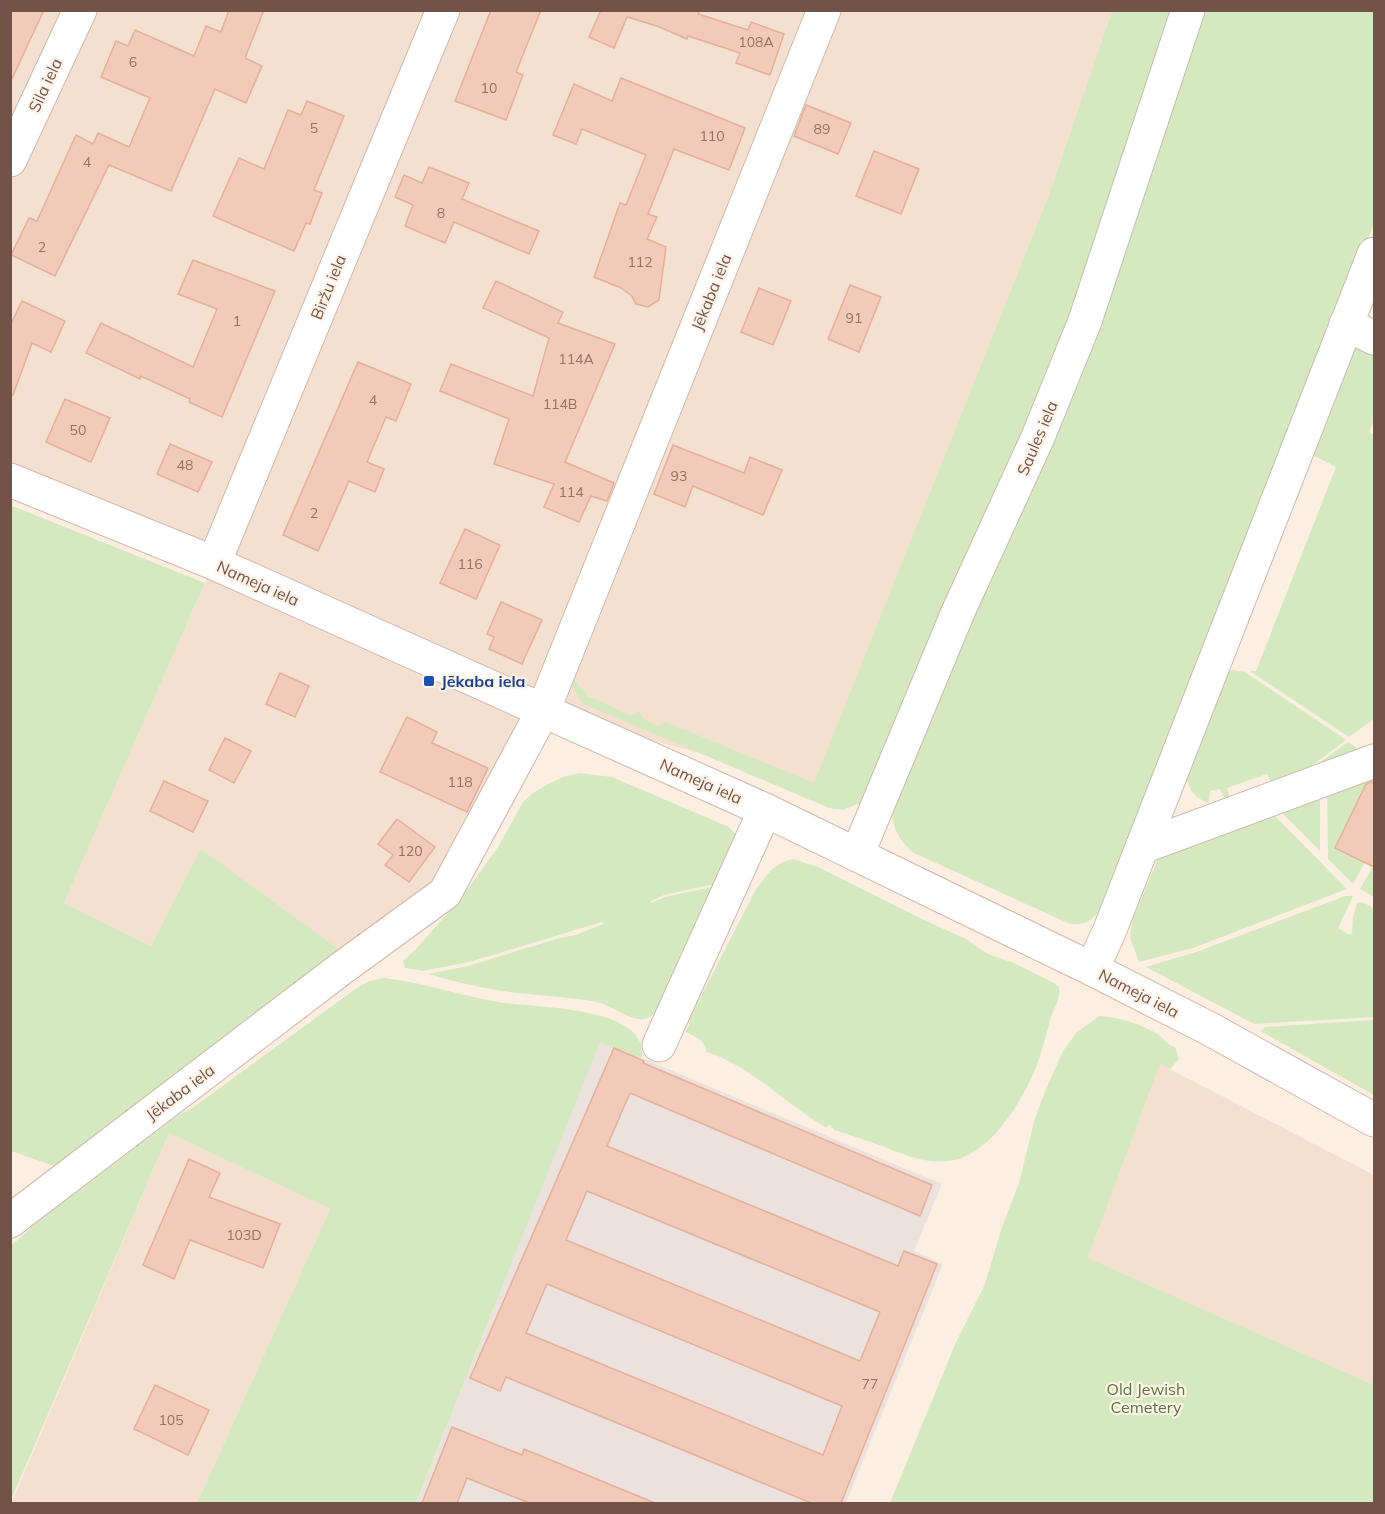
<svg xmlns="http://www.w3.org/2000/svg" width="1385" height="1514" font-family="Mulish,sans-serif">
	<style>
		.residential { fill: #f4e0d0 }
		.industrial { fill: #ebe2dd }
		.green { fill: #d5e9c0 }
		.building { fill: #f2cab9; stroke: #e4af99; stroke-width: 1.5; fill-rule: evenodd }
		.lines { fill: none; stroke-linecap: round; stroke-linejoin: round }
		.minor-casing { stroke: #cfb8ab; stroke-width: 35 }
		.tertiary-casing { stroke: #cfb8ab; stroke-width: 35 }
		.minor { stroke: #fff; stroke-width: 33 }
		.tertiary { stroke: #fff; stroke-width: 33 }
		.transit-dot { fill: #1a4fb4; stroke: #fff3e7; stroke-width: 2 }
		.labels { text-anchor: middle; stroke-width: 4.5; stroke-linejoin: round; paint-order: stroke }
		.number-label { font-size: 14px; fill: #937164 }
		.street-label { font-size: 16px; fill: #735348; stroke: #fff3e7 }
		.transit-label { font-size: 16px; font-weight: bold; fill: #164399; stroke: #fff3e7; text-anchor: start }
		.park-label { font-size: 16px; fill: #567940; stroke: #fff3e7 }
	</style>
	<rect width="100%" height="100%" fill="#fcefe1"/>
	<g class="residential">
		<path d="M10,11h1102l-64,186 -234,587 -271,-73 -98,182 -92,67 -151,-110 -51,96 -87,-43 150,-340 -203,-83z"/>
		<path d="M1160,1064l214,111v210l-286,-127z"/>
		<path d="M169,1133l161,76 -133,294 -186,1z"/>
	</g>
	<path class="industrial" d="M600,1041l30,12 9,13 3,-8 300,126 -28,67 29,13 -97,239 -430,1z"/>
	<g class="green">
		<path d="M1112,11h67l-99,293 -219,499 -19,7 -13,-2 -245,-104c-8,-9 -12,-16 -12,-28 5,9 11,12 16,21 16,3 26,13 42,18l9,-4 6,9 13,6 8,-4 148,61 234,-586z"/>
		<path d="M1197,11h177v213l-25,61 -229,586c-11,21 -20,58 -50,53l-156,-71c-17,-14 -22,-27 -23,-49z"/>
		<path d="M1356,347l18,1v72l-5,12 5,3v284l-25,18 -99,-66h6l80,-204 -25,-13 41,-103z"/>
		<path d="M10,505l195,78 -141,320 87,43 50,-97 140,102 -287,215 -43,-15z"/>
		<path d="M1232,670l13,2 101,68 -53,40 -20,7 -6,-13 -40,14 4,13 -6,-2 -5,-10 -10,2 -1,12c-13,-4 -22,-13 -22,-27l39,-102z"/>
		<path d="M1348,742l17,11 -65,24z"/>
		<path d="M580,773l32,4 117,50 10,11 -16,44 -59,13 -13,6v2l14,-6 57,-12 -61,120c-5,7 -11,16 -22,14 -13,-1 -28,-14 -42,-17 -26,-5 -53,-6 -79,-9 -30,-3 -61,-11 -90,-19l40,-8 92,-28 15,-3 29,-11 -2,-2 -133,40 -46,9 -18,-3 -2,-7 13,-12 46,-52 36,-50 25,-45 10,-9 15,-9 15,-7z"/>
		<path d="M1374,775v28l-14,-7 -25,52 30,14 -12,22 -25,-25 -1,-70z"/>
		<path d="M1320,791v60l-44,-44z"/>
		<path d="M1274,815l73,74 -154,59 -54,14 -9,-24 2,-17 25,-60 5,-5z"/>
		<path d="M793,859l25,8 106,53 42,19 22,15 26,9 40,20 5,4c2,14 -6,21 -9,34 -4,14 -8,30 -13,44 -14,35 -47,92 -89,96 -24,3 -45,-7 -66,-15 -16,-6 -32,-11 -48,-16l-4,-5 -5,2c-41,-24 -73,-60 -118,-75l-5,-11 -17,-10 4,-5 1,-8 66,-129c11,-14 19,-27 37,-30z"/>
		<path d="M1373,866l1,1v30l-14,-8z"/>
		<path d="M1345,896h8l-15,32 10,6h4l1,-17 4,-14 5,-1 12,6v109l-120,7 -108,-57 53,-16z"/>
		<path d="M384,978c38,4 75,17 113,24 33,6 167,2 142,65l-13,-6 4,-8 -30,-11 -184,461h-219l133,-294 -161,-76 -158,367v-254l24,-22 145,-110 11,-5 167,-122 11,-6z"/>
		<path d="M1099,1016c20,1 39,7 57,17 8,4 8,10 19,14l4,12 -9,10 -10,-5 -72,194 286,127v118h-484l66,-161 29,-58 17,-57 17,-44 16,-65 11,-29 17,-38 13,-18z"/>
		<path d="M1374,1020v75l-114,-64 5,-4z"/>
	</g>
	<g class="building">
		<path d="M10,10h34l-34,73z"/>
		<path d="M229,10h35l-19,48 17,8 -16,37 -31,-14 -44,102 -62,-26 -54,111 -44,-21 18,-37 8,3 39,-86 17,9 5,-11 31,14 21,-49 -49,-21 15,-36 12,5 7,-16 59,26 12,-30 15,6z"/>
		<path d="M491,10h50l-25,62 7,3 -17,45 -51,-19z"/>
		<path d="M601,10h99l-2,4 50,16 3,-8 33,12 -14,41 -34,-12 4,-10 -52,-17 -1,3 -30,-13 -30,-9 -13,31 -25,-11z"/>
		<path d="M621,78l124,50 -16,42 -55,-21 -26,65 9,3 -10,22 19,8 -7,53 -11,7 -12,-3 -4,-8 -11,-8 -27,-11 26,-74 6,2 20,-50 -64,-26 -6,15 -23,-9 21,-51 38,17z"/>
		<path d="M307,101l37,15 -30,74 8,3 -12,31 -4,-1 -12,28 -81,-35 26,-58 25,11 24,-59 13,5z"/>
		<path d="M806,105l45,18 -13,31 -44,-18z"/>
		<path d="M874,151l45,18 -18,45 -45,-18z"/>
		<path d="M429,167l40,16 -7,16 77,32 -10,23 -75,-32 -9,21 -40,-17 8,-21 -18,-8 9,-22 18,8z"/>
		<path d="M193,260l82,31 -53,126 -33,-15 1,-3 -49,-23 -1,3 -54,-26 15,-30 92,44 24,-58 -39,-15z"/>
		<path d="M496,281l67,31 -5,11 57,21 -50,118 49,21 -7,18 -16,-5 -12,26 -35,-15 10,-23 -60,-20 15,-45 -69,-28 11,-27 82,32 16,-58 -66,-30z"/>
		<path d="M850,285l31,12 -22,55 -31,-13z"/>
		<path d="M759,288l32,13 -18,44 -32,-13z"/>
		<path d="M22,301l43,20 -14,31 -19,-9 -19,52 -3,-1v-68z"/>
		<path d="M358,362l53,22 -15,37 -10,-4 -19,45 17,7 -9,23 -26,-11 -31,70 -35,-16z"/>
		<path d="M65,399l45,19 -19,44 -45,-20z"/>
		<path d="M170,444l42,18 -14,30 -41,-18z"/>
		<path d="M673,445l71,28 6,-16 32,13 -19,45 -70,-29 -8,21 -31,-13z"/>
		<path d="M465,529l35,16 -24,54 -36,-16z"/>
		<path d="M501,602l41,18 -20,44 -33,-15 5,-12 -7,-3z"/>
		<path d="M280,673l29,13 -14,31 -29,-13z"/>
		<path d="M407,717l30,15 -5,11 56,25 -21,44 -87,-40z"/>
		<path d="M225,738l26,13 -17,32 -25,-13z"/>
		<path d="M164,781l44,20 -15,31 -43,-21z"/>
		<path d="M1374,781v86l-39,-19 31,-64z"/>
		<path d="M397,819l38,28 -26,35 -24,-17 8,-10 -15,-11z"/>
		<path d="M614,1048l30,13 -1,2 289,122 -12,31 -290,-123 -23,53 291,120 6,-15 33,13 -96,239h-30l-305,-126 -6,14 -30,-13zM587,1191l293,121 -20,49 -294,-121zM547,1284l295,122 -19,49 -297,-122z"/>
		<path d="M189,1159l31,14 -11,24 71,27 -17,44 -73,-28 -16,39 -31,-14z"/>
		<path d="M155,1385l54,25 -21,45 -54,-26z"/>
		<path d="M452,1427l70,28 2,-6 131,54h-126l-62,-25 -10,25h-35z"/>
	</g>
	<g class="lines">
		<defs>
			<g id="minor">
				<path d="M10,160l70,-150"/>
				<path d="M1346,324l28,14"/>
				<path d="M214,563l229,-553"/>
				<path d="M1142,847l232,-86"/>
				<path d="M857,855l101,-243 80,-175 47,-116 103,-311"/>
				<path d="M1092,969l17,-37 265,-678"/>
				<path d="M659,1045l106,-235"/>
				<path d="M10,1221l332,-253 103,-75 98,-182 281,-701"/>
			</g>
			<path id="tertiary" d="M10,480l204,83 551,247 327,159 118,60 164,91"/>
		</defs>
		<use href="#minor" class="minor-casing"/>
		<use href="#tertiary" class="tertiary-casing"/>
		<use href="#minor" class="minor"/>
		<use href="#tertiary" class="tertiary"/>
	</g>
	<rect class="transit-dot" x="423" y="675" width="12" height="12" rx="3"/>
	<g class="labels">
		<g class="number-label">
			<text x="756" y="47">108A</text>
			<text x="133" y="67">6</text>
			<text x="489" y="93">10</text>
			<text x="314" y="133">5</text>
			<text x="822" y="134">89</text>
			<text x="712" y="141">110</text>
			<text x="87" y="167">4</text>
			<text x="441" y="218">8</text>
			<text x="42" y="252">2</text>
			<text x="640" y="267">112</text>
			<text x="854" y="323">91</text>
			<text x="237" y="326">1</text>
			<text x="576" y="364">114A</text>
			<text x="373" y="405">4</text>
			<text x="560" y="409">114B</text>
			<text x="78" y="435">50</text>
			<text x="185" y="470">48</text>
			<text x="679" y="481">93</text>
			<text x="571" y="497">114</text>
			<text x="314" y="518">2</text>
			<text x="470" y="569">116</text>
			<text x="460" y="787">118</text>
			<text x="410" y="856">120</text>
			<text x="244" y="1240">103D</text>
			<text x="870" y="1389">77</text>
			<text x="171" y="1425">105</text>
		</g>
		<g class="street-label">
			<text transform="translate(45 85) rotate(-65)" y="6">Sila iela</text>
			<text transform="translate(328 287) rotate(-68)" y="6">Biržu iela</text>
			<text transform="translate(711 292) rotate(-68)" y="6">Jēkaba iela</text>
			<text transform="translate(1037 438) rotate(-67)" y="6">Saules iela</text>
			<text transform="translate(258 583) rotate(24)" y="6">Nameja iela</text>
			<text transform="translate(701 781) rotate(24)" y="6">Nameja iela</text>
			<text transform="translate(1139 993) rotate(27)" y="6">Nameja iela</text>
			<text transform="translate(180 1092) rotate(-37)" y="6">Jēkaba iela</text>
		</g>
		<g class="transit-label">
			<text x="441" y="687">Jēkaba iela</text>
		</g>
		<g class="park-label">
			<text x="1146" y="1395">Old Jewish<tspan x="1146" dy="18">Cemetery</tspan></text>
		</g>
	</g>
	<rect width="1385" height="1514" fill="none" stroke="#735348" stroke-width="24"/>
</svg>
